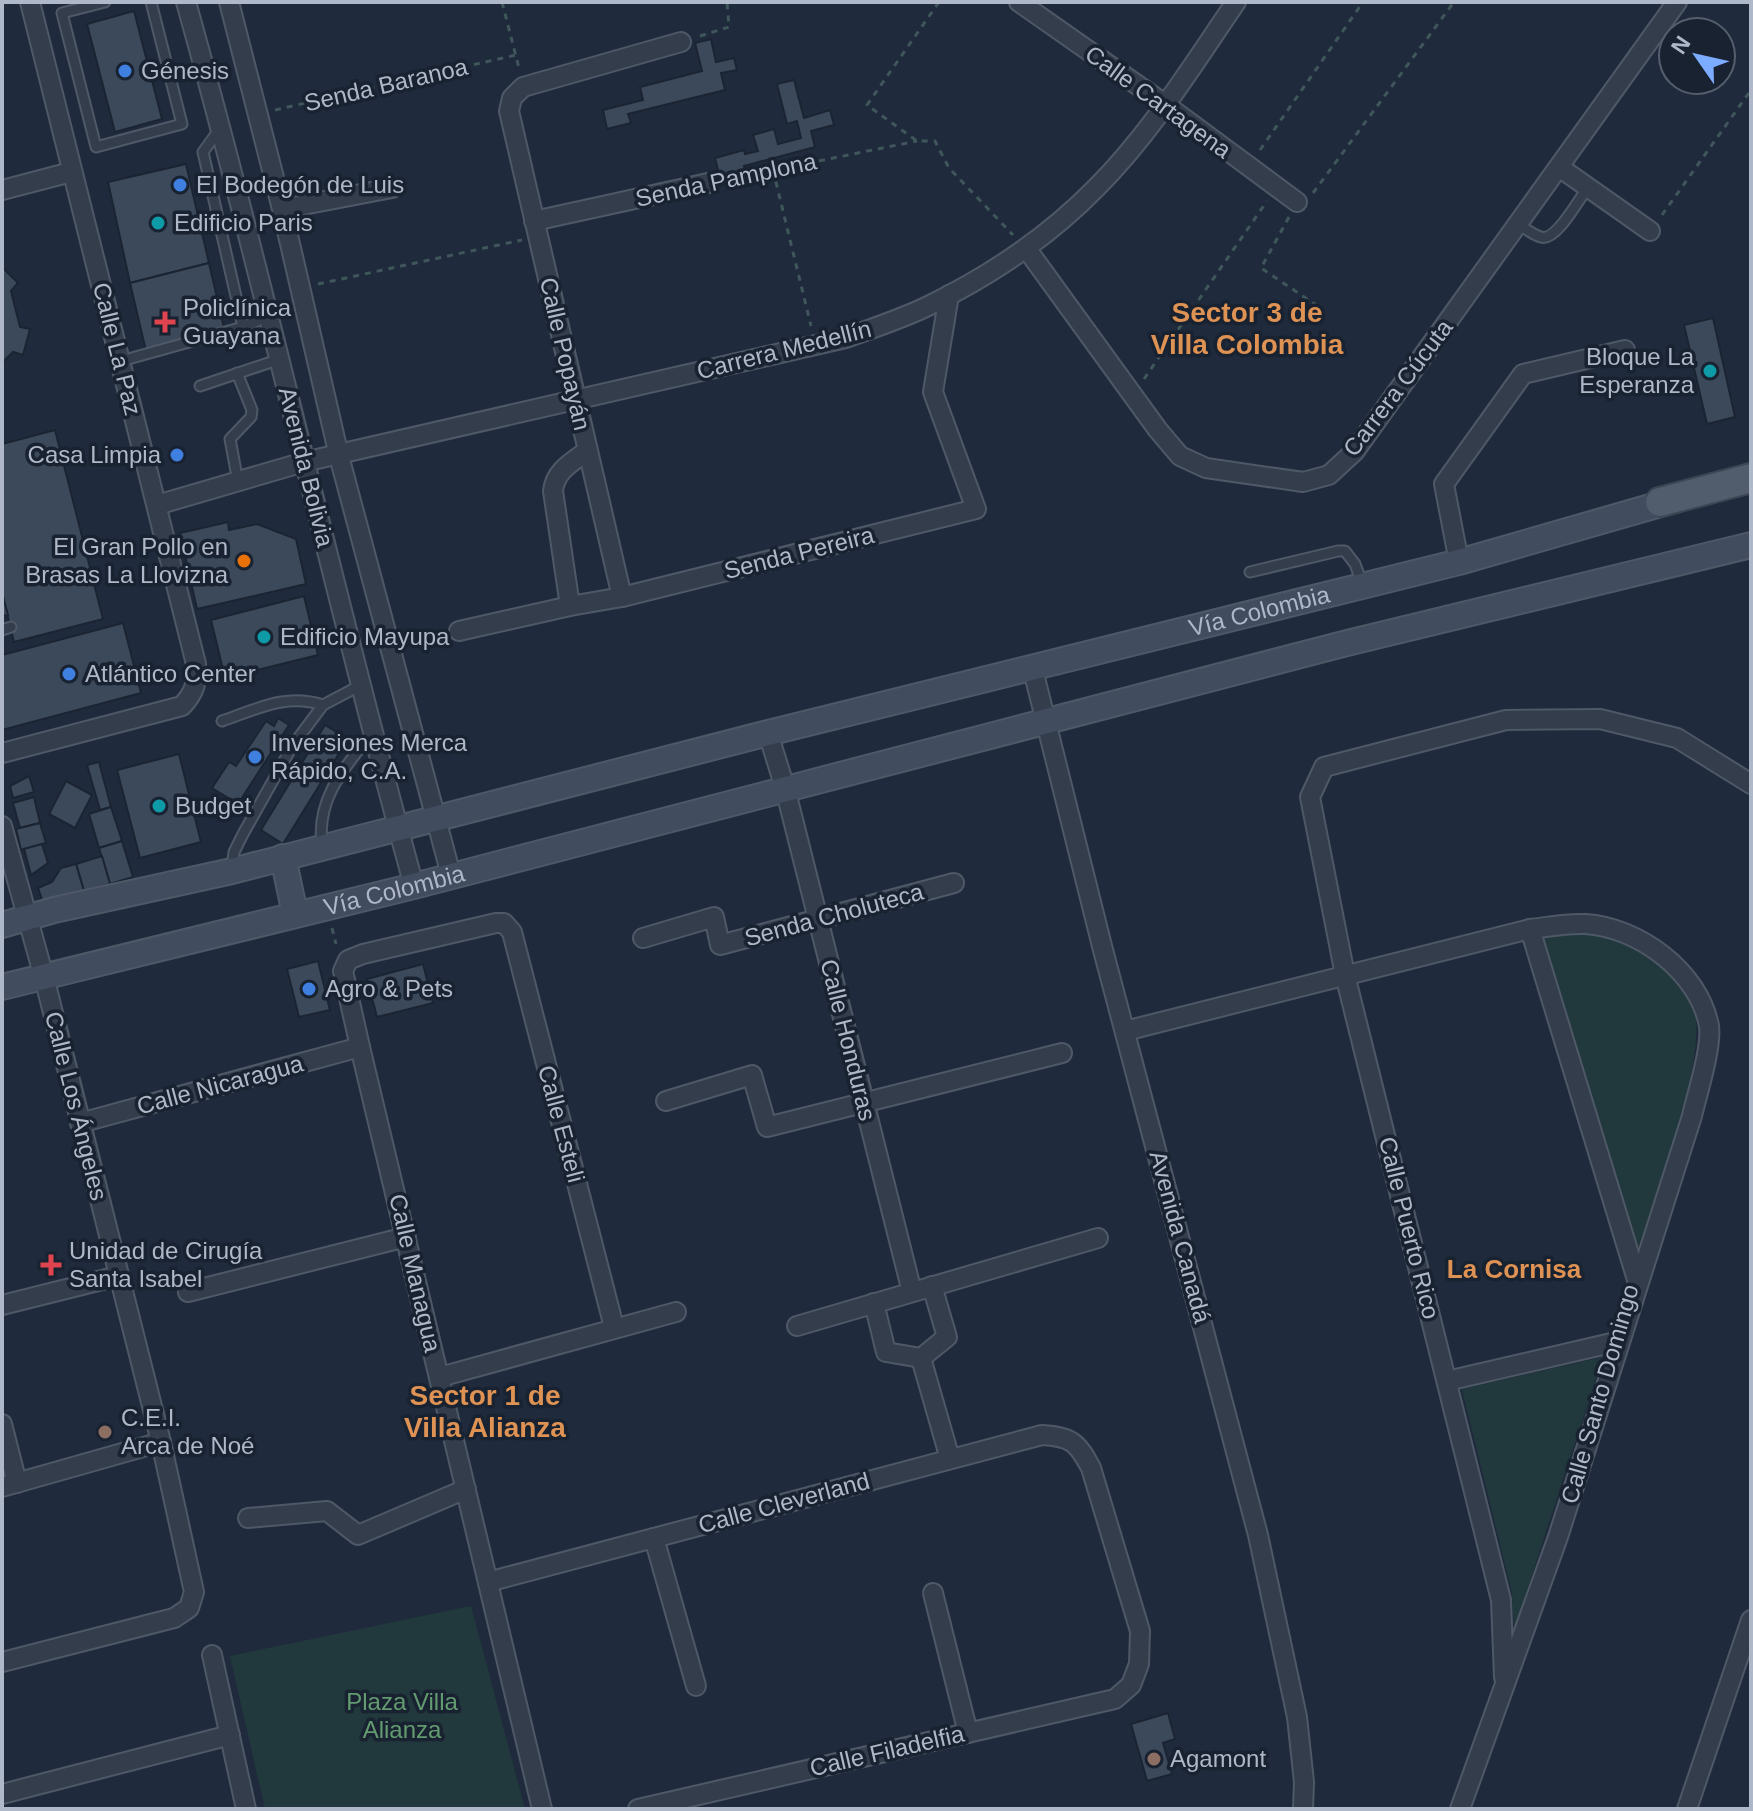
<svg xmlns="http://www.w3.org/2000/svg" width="1753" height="1811" font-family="Helvetica,sans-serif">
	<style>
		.green { fill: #21393d }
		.building { fill: #3b495b; stroke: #1b2432; stroke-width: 2 }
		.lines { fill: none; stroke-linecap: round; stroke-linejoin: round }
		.lane-casing { stroke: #4e5867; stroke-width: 13 }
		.street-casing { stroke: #4e5867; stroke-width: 22 }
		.secondary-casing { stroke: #4e5867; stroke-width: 28 }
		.primary-casing { stroke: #3d4655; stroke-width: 32 }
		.path { stroke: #3f565a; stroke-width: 3; stroke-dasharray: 6 6; stroke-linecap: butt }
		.lane { stroke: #333d4c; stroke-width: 9 }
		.street { stroke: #333d4c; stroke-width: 18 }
		.secondary { stroke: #414c5f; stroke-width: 24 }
		.primary { stroke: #515c6c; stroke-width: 28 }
		.shop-dot { fill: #3f7fe0; stroke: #192230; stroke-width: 3 }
		.culture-dot { fill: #0f9aa8; stroke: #192230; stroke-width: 3 }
		.health-dot { fill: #e0444e; stroke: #192230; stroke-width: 3 }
		.food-dot { fill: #e8710a; stroke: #192230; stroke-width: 3 }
		.education-dot { fill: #8d6e63; stroke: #192230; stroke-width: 3 }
		.labels { text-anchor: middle; stroke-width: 7; stroke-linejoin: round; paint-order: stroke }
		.poi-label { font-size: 24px; fill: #aeb8c8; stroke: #192230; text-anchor: start }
		.street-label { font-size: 24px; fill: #aeb8c8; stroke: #192230 }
		.park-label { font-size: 24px; fill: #639b71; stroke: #192230 }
		.neighbourhood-label { font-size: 26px; font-weight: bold; fill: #de9253; stroke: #192230 }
		.quarter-label { font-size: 28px; font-weight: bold; fill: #de9253; stroke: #192230 }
	</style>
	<rect width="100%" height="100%" fill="#1f2b3c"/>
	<g class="green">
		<path d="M1589,932c38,12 61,20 88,50 4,5 10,9 13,14 26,49 -36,204 -54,259l-97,-319z"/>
		<path d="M1603,1357l-89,273 -2,-37 -50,-204z"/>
		<path d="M471,1606l54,203h-260l-35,-153z"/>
	</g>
	<g class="building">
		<path d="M134,11l28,108 -47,13 -28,-108z"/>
		<path d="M711,39l5,23 18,-4 3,12 -16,3 4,17 -97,24 3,9 -24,6 -4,-19 40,-10 -3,-13 62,-16 -7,-28z"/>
		<path d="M794,80l10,38 26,-8 4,15 -23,6 4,16 -71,19 1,5 -25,7 -5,-20 29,-8 1,4 13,-3 -5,-16 21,-6 4,15 23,-6 -4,-17 -10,3 -10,-40z"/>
		<path d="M186,164l23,99 -79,20 -22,-101z"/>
		<path d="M209,263l16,69 -79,19 -16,-68z"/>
		<path d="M2,267l16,16 -7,8 9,36 10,2 -7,26 -10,-3 -11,11z"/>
		<path d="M1713,318l22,99 -28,7 -23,-99z"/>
		<path d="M55,430l48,189 -89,23 -12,-49v-149z"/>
		<path d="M228,522l1,8 28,-6 39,15 10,45 -109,25 -17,-76z"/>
		<path d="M2,593l6,22 -6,1z"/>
		<path d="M304,596l14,59 -93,23 -14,-58z"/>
		<path d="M123,623l18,70 -139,37v-75z"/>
		<path d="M278,718l11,7 -51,79 -26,-16 17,-26 7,4 30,-45 8,5z"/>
		<path d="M325,725l23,14 -65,105 -22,-14z"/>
		<path d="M179,754l22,88 -61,16 -23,-88z"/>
		<path d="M99,762l12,45 -11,3 -13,-45z"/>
		<path d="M29,776l5,16 -21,6 -3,-12z"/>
		<path d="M66,781l26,14 -17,33 -26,-14z"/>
		<path d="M34,797l6,26 -20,5 -7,-25z"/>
		<path d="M111,807l11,34 -23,7 -10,-34z"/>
		<path d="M40,823l6,20 -25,7 -5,-21z"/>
		<path d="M122,841l11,36 -23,7 -11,-36z"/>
		<path d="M42,844l6,19 -17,12 -7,-26z"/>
		<path d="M102,856l8,28 -26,7 -8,-27z"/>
		<path d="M76,864l8,27 -41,11 -5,-14 14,-6 9,-14z"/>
		<path d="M318,961l12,49 -31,7 -12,-48z"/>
		<path d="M423,964l10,39 -56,14 -10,-38z"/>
		<path d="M1168,1713l7,26 -12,4 9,31 -25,7 -16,-57z"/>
	</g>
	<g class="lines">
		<defs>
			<g id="lane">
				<path d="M105,2l-43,11 34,134 86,-23 -31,-122"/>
				<path d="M219,130l-16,22 40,175 26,-11"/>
				<path d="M1518,224c7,4 15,11 23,13 15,5 38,-38 47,-50"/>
				<path d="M121,361l122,-34"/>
				<path d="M237,373l15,37 -1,7 -21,22 8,43"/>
				<path d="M200,386l80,-27"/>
				<path d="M1250,572l88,-21h7l10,13 7,19"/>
				<path d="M2,630l9,-3"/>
				<path d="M222,721c35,-12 64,-28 101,-16"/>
				<path d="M322,845c-6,-47 23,-78 51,-113"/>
				<path d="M232,869l2,-17 9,-18 50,-89 30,-40 38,-20"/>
			</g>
			<g id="street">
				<path d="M186,2c82,293 147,591 228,884"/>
				<path d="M229,2l53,207 57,247 112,419"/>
				<path d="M1019,2l147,103 131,97"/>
				<path d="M1559,167l91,64"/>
				<path d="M2,190l69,-18"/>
				<path d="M282,209l110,-21"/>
				<path d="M534,221l174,-38"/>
				<path d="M1026,248l132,182 22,26 26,12 97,14 26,-7 25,-23 323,-450"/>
				<path d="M157,505l147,-43 542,-124c27,-10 55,-19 80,-31 62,-30 122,-70 170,-119 55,-55 96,-122 140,-186"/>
				<path d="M1459,562l-15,-78 79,-110 102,-24"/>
				<path d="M622,597l-113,-486 3,-13 11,-11 158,-45"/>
				<path d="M570,606l-17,-115c2,-20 19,-29 34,-40"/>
				<path d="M459,631l111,-25 52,-9 354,-88 -43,-117 16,-97"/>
				<path d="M1033,670l70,280 155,585 39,182 7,65 -1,27"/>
				<path d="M768,733l17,55 127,504"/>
				<path d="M2,753l180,-47c13,-14 15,-23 14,-42l-166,-662"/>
				<path d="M2,826l42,151 117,465 33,150 -5,16 -15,10 -172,44"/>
				<path d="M1530,929l108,354"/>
				<path d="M643,938l71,-21 6,28 234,-62"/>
				<path d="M1125,1031l405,-102c18,-2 37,-6 55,-5 54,3 114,48 124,102 3,22 -12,68 -17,90l-134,421 -98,272"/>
				<path d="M666,1101l86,-26 15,52 295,-74"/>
				<path d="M80,1123l280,-76"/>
				<path d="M188,1292l218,-55"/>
				<path d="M874,1303l12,49 35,6 26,-21 -15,-51"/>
				<path d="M2,1305l116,-29"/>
				<path d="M797,1326l301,-88"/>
				<path d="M921,1358l29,101"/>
				<path d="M440,1377l236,-65"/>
				<path d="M1447,1381l173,-40"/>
				<path d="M2,1424l15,59"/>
				<path d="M2,1487l159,-45"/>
				<path d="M248,1518l79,-7 31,24 108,-46"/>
				<path d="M654,1538l42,148"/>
				<path d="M488,1582l554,-147c30,2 35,7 49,33l49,163 -1,33 -8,21 -16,14 -477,110"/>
				<path d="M933,1593l35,140"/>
				<path d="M212,1655l34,154"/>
				<path d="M1504,1677l-3,-77 -156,-625 -35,-178 14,-30 182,-47 94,-1 77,19 74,46"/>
				<path d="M2,1794l228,-59"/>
				<path d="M542,1809l-182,-762 -17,-76 5,-11 15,-6 133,-31h8l8,9 102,395"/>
				<path d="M1687,1809l64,-189"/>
			</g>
			<g id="secondary">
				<path d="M283,857l12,57"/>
				<path id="s1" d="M2,925l52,-15 178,-39 536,-138 691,-171 219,-63"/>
				<path id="s2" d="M2,987l412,-101 933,-243 404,-98"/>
			</g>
			<path id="primary" d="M1660,502l91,-24"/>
		</defs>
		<use href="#lane" class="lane-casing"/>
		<use href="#street" class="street-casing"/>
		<use href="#secondary" class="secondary-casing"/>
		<use href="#primary" class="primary-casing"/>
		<g class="path">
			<path d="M502,2l17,66"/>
			<path d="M939,2l-72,103 50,36h18l14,27 64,67"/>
			<path d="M700,36l29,-9 -2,-25"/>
			<path d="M275,110l241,-55"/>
			<path d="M1260,150l103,-148"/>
			<path d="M773,170l38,156"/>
			<path d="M725,180l192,-39"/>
			<path d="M1313,193l141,-191"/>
			<path d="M1662,215l89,-125"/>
			<path d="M1289,217l-28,51 61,41"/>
			<path d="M318,284l204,-44"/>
			<path d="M1144,379l123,-178"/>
			<path d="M332,928l4,16"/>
		</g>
		<use href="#lane" class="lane"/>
		<use href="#street" class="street"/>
		<use href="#secondary" class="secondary"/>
		<use href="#primary" class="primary"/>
	</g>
	<g class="shop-dot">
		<circle cx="125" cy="71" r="8"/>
		<circle cx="180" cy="185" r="8"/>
		<circle cx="177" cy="455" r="8"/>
		<circle cx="69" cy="674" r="8"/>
		<circle cx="255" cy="757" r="8"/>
		<circle cx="309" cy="989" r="8"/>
	</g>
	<g class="culture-dot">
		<circle cx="158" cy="223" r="8"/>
		<circle cx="1710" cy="371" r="8"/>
		<circle cx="264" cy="637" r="8"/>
		<circle cx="159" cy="806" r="8"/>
	</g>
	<g class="health-dot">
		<path d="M161 310h8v8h8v8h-8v8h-8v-8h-8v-8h8z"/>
		<path d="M47 1253h8v8h8v8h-8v8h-8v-8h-8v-8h8z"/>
	</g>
	<circle class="food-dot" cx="244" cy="561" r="8"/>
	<g class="education-dot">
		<circle cx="105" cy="1432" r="8"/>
		<circle cx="1154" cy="1759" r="8"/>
	</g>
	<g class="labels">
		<g class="poi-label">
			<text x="141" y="79">Génesis</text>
			<text x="196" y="193">El Bodegón de Luis</text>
			<text x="174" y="231">Edificio Paris</text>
			<text x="183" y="316">Policlínica<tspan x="183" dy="28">Guayana</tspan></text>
			<text x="1694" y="365" text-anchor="end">Bloque La<tspan x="1694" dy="28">Esperanza</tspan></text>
			<text x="161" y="463" text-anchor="end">Casa Limpia</text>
			<text x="228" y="555" text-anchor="end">El Gran Pollo en<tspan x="228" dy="28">Brasas La Llovizna</tspan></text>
			<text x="280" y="645">Edificio Mayupa</text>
			<text x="85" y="682">Atlántico Center</text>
			<text x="271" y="751">Inversiones Merca<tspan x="271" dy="28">Rápido, C.A.</tspan></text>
			<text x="175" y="814">Budget</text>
			<text x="325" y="997">Agro &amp; Pets</text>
			<text x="69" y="1259">Unidad de Cirugía<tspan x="69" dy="28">Santa Isabel</tspan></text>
			<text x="121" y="1426">C.E.I.<tspan x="121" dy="28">Arca de Noé</tspan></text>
			<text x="1170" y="1767">Agamont</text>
		</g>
		<g class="street-label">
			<text transform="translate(386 85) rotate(-13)" y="8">Senda Baranoa</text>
			<text transform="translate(1158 102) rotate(36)" y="8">Calle Cartagena</text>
			<text transform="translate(726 180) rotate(-12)" y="8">Senda Pamplona</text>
			<text transform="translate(117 349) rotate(76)" y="8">Calle La Paz</text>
			<text transform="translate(784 350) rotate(-14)" y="8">Carrera Medellín</text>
			<text transform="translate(565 354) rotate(77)" y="8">Calle Popayán</text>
			<text transform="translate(1398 388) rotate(-53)" y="8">Carrera Cúcuta</text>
			<text transform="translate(306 467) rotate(76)" y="8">Avenida Bolivia</text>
			<text transform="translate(799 553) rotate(-14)" y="8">Senda Pereira</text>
			<text dy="8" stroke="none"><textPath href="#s1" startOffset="1296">Vía Colombia</textPath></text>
			<text dy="8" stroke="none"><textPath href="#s2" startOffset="404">Vía Colombia</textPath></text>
			<text transform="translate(834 915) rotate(-15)" y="8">Senda Choluteca</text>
			<text transform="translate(848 1040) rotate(76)" y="8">Calle Honduras</text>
			<text transform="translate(220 1085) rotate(-15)" y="8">Calle Nicaragua</text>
			<text transform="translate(76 1106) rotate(76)" y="8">Calle Los Ángeles</text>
			<text transform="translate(561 1124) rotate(75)" y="8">Calle Esteli</text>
			<text transform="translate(1409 1228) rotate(76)" y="8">Calle Puerto Rico</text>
			<text transform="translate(1180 1237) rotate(75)" y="8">Avenida Canadá</text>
			<text transform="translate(415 1273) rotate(77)" y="8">Calle Managua</text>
			<text transform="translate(1600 1394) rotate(-74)" y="8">Calle Santo Domingo</text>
			<text transform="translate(784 1503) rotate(-15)" y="8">Calle Cleverland</text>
			<text transform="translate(887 1751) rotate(-13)" y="8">Calle Filadelfia</text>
		</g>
		<g class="park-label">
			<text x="402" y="1710">Plaza Villa<tspan x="402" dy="28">Alianza</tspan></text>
		</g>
		<g class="neighbourhood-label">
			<text x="1514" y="1278">La Cornisa</text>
		</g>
		<g class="quarter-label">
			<text x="1247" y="322">Sector 3 de<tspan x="1247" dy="32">Villa Colombia</tspan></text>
			<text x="485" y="1405">Sector 1 de<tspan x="485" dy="32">Villa Alianza</tspan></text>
		</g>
	</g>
	<rect width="1753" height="1811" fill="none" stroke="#aeb8c8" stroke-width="8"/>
	<g transform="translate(1697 56) rotate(304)"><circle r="38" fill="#192230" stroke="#555e6d" stroke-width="2"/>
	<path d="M0-6L14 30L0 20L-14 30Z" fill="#7cacff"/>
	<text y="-12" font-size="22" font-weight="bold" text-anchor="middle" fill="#aeb8c8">N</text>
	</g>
</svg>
